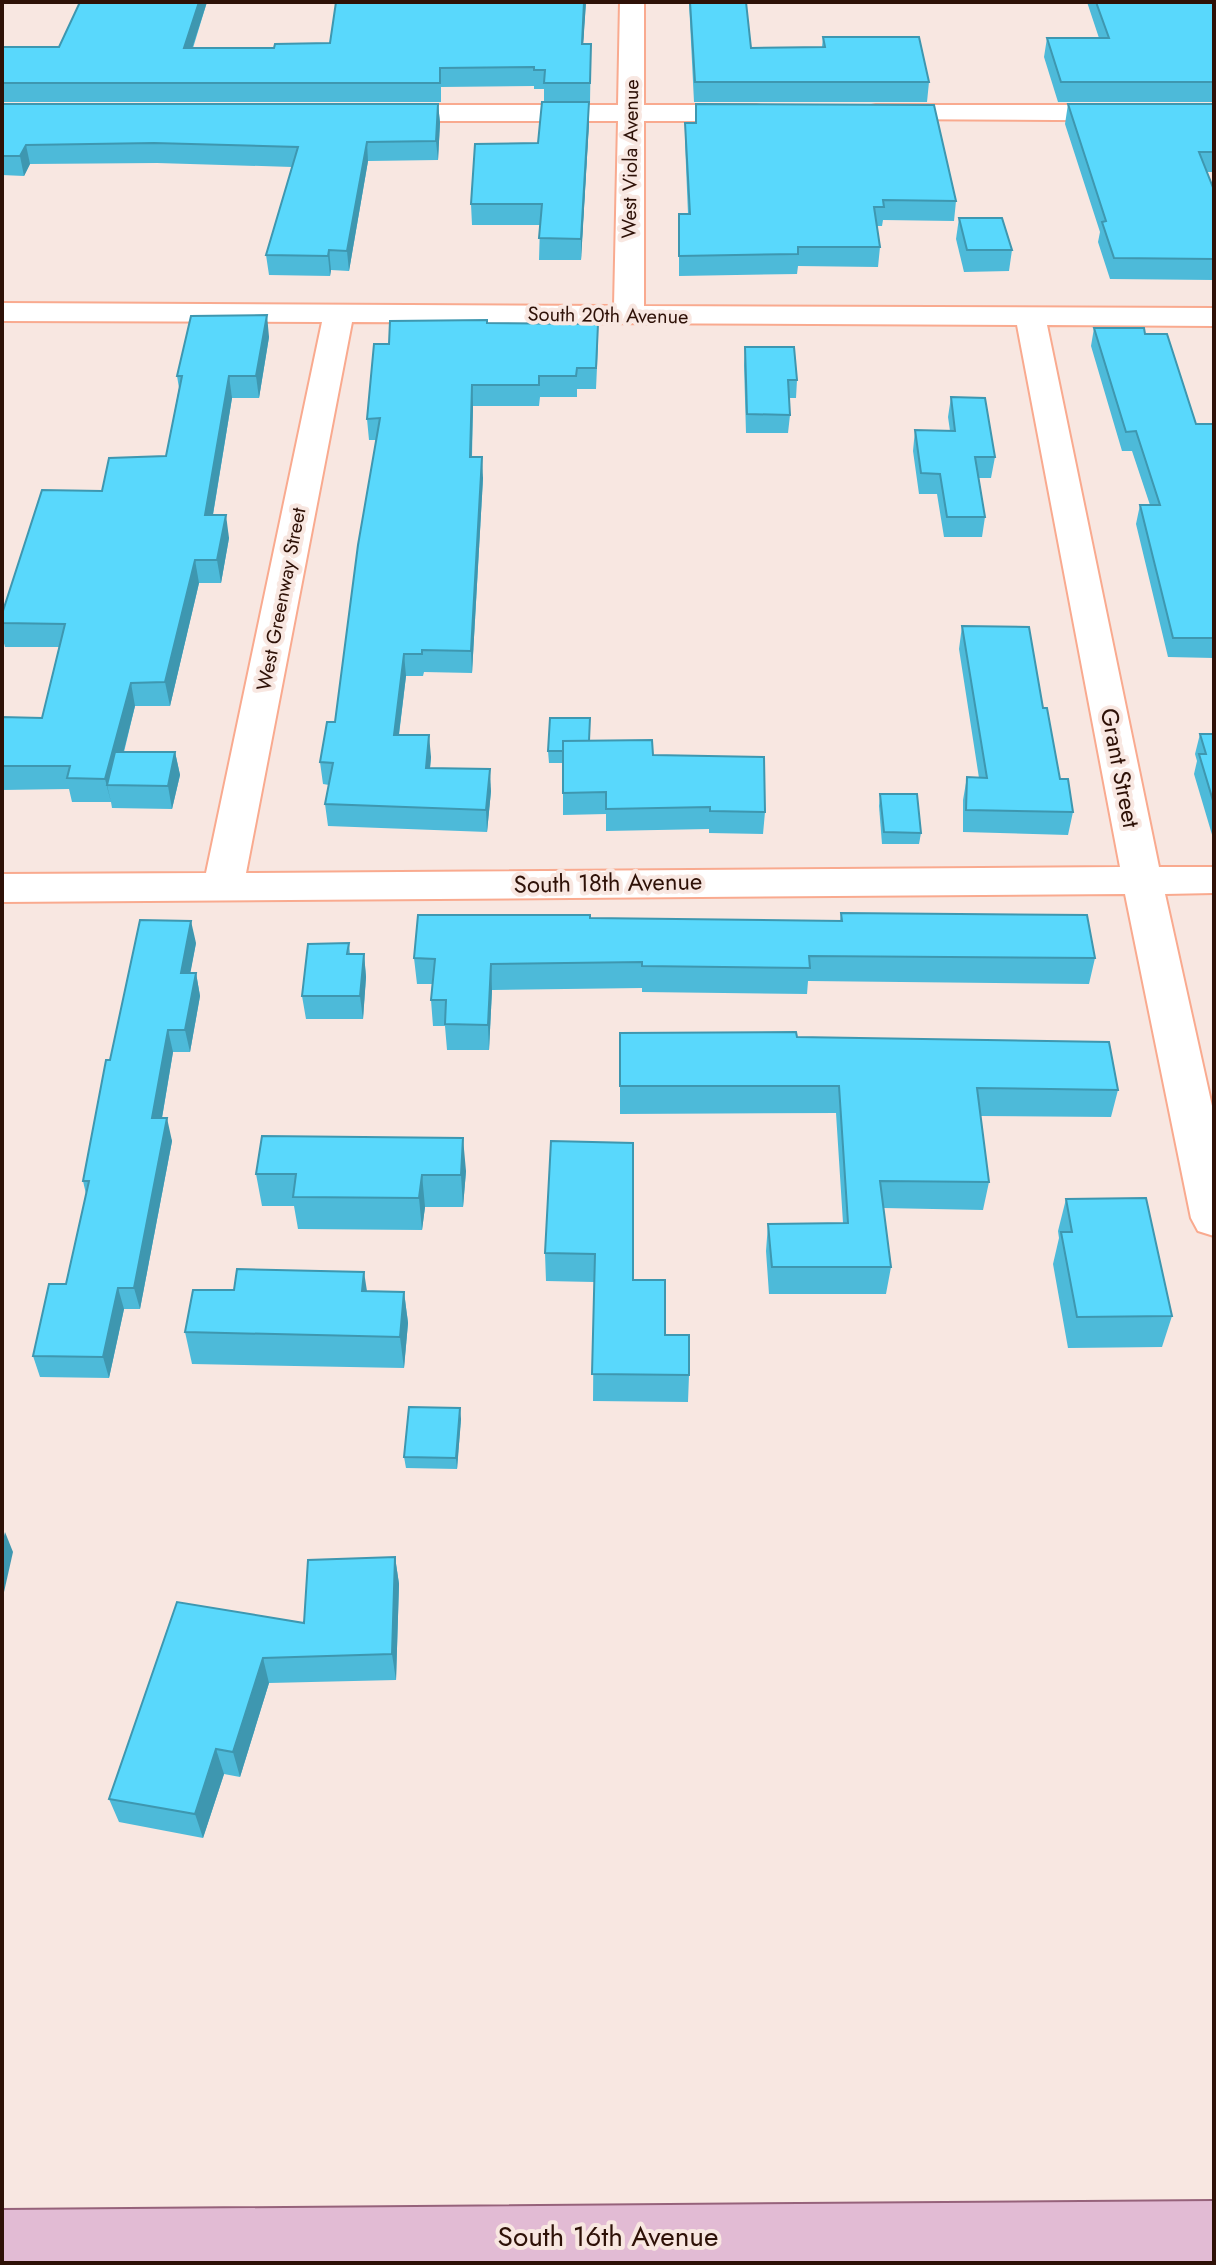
<svg xmlns="http://www.w3.org/2000/svg" width="1216" height="2265" font-family="Jost,sans-serif">
	<style>
		.lines { fill: none; stroke-linecap: round; stroke-linejoin: round }
		.street-casing { stroke: #f9aa8f; stroke-width: 4 }
		.primary-casing { stroke: #96627a; stroke-width: 4 }
		.street { fill: #fff; fill-rule: evenodd }
		.primary { fill: #e2bbd4; fill-rule: evenodd }
		.wall { fill: #4dbad9 }
		.shaded-wall { fill: #3e97b0 }
		.building { fill: #59d8fc; stroke: #3e97b0; stroke-width: 2 }
		.labels { text-anchor: middle; stroke-width: 8; stroke-linejoin: round; paint-order: stroke }
		.far-street-label { font-size: 20px; fill: #2e1107; stroke: #f8e7e1 }
		.street-label { font-size: 24px; fill: #2e1107; stroke: #f8e7e1 }
		.near-street-label { font-size: 28px; fill: #2e1107; stroke: #f8e7e1 }
	</style>
	<rect width="100%" height="100%" fill="#f8e7e1"/>
	<g class="lines">
		<defs>
			<g id="street">
				<path d="M620,2h24v103h112l9,2 4,6 -4,6 -9,2h-112v185l570,2v18l-167,-1 112,542h55v26l-49,1 49,221v121l-16,-5 -7,-13 -66,-324 -1123,8v-28l204,-1 116,-551 -320,-1v-18l612,3 4,-185h-238l-9,-2 -4,-6 4,-6 9,-2h238zM352,322l665,3 103,542 -874,6z"/>
				<path d="M876,105h338v16l-347,-2 -4,-6 4,-6z"/>
			</g>
			<path id="primary" d="M1214,2201v62h-1212v-53z"/>
		</defs>
		<use href="#street" class="street-casing"/>
		<use href="#primary" class="primary-casing"/>
		<use href="#street" class="street"/>
		<use href="#primary" class="primary"/>
	</g>
	<g class="wall">
		<path d="M80,2h127l-14,46h81l56,-5 256,-41 -3,42h8l-1,58h-46v-13h-10v-3l-93,1v15h-439v-55h57z"/>
		<path d="M689,2h57l5,46 71,-1 1,-10 106,45 -2,20h-233z"/>
		<path d="M1087,2h127v100h-156l-14,-45 3,-19h52z"/>
		<path d="M2,104h436l2,19 -2,37 -70,1 -19,110 -18,-1 -1,6 -61,-1 -3,-20 26,-88 -135,-4 -127,1 -6,12 -22,-1z"/>
		<path d="M696,104l260,97 -2,20 -71,-1 -1,6h-5l3,21 -2,20 -80,-1 -1,8 -118,2v-62h9l-3,-72v-19h10z"/>
		<path d="M1068,104h146v68h-7l7,18v90l-104,-1 -12,-37 2,-10 -35,-108z"/>
		<path d="M589,123l-8,137h-42l1,-35h-68l-1,-21 67,-61z"/>
		<path d="M959,218l53,32 -3,21 -45,1 -8,-33z"/>
		<path d="M488,323l110,1v21l-2,44h-19v8h-37l-1,9h-66l-1,51 11,21 -11,195 -48,-1 -1,4h-17l-7,59 32,22 -1,11 61,23 -4,41 -159,-6 -3,-22 4,-19 -6,-1 -3,-22 15,-40 41,-282h-7l-2,-21z"/>
		<path d="M1094,328l51,6 51,90h18v234l-46,-1 -32,-133 4,-19h10l-18,-54h-10l-31,-105z"/>
		<path d="M269,337l-10,61h-27l-19,117 16,23 -8,45h-22l-29,123h-35l-11,46h51l5,23 -8,34 -60,-1 -1,-6h-39l-3,-13 -67,1v-73l40,1 17,-71h-54l-3,-11v-22l100,-123 64,-35 13,-68 -2,-12z"/>
		<path d="M745,347l52,33 -1,18h-7l1,17 -2,18h-42l-2,-68z"/>
		<path d="M951,397l44,60 -4,21h-13l7,39 -3,20h-38l-7,-43h-18l-6,-43 2,-21 35,1 -2,-14z"/>
		<path d="M962,626l81,82 17,71 13,33 -5,23 -105,-3v-32l4,-23 12,1 -20,-129z"/>
		<path d="M1200,734h14v104h-1l-19,-64 3,-13 -2,-7z"/>
		<path d="M590,741l63,14 112,57 -2,22 -54,-1v-4l-103,2v-17l-43,1v-52h-14l-1,-12z"/>
		<path d="M880,794l41,39 -2,11h-37l-3,-38z"/>
		<path d="M841,913l254,45 -6,26 -281,-3 -1,13 -165,-2v-4l-150,2 -3,60h-42l-2,-24h-12l-2,-26 1,-16h-15l-3,-26 176,-40 250,3z"/>
		<path d="M196,943l-6,30h6l4,23 -10,56h-17l-11,66 10,23 -32,168h-16l-15,69 -69,-1 -7,-21 33,-72 20,-90 -3,-13 27,-121z"/>
		<path d="M349,943l1,11h14l2,23 -3,42h-57l-4,-23z"/>
		<path d="M620,1033l177,4 321,53 -7,27 -131,-1 9,66 -6,28 -100,-2 8,59 -5,27h-117l-3,-43 2,-27 75,-1 -7,-110 -216,1z"/>
		<path d="M551,1141l138,234 -1,27 -95,-1 1,-119 -48,-1 -1,-28z"/>
		<path d="M466,1171l-3,36h-38l-3,23 -124,-1 -4,-23h-32l-6,-32z"/>
		<path d="M1066,1199l106,117 -10,31 -94,1 -15,-84 6,-26 -1,-7z"/>
		<path d="M234,1290l170,2 4,31 -4,45 -212,-4 -7,-32z"/>
		<path d="M461,1419l-4,50 -51,-1 -2,-11z"/>
		<path d="M395,1557l4,27 -3,96 -127,3 -29,94 -16,-3 -21,64 -84,-16 -10,-23 68,-197 127,21z"/>
	</g>
	<g class="shaded-wall">
		<path d="M199,2h8l-21,65 -2,-19z"/>
		<path d="M584,2h2l-4,60v-18z"/>
		<path d="M589,102v21l-8,137v-21z"/>
		<path d="M438,104l2,19 -2,37 -2,-19z"/>
		<path d="M367,142l1,19 -19,110 -2,-20z"/>
		<path d="M26,145l4,19 -6,12 -4,-20z"/>
		<path d="M329,250l2,20 -1,6 -2,-20z"/>
		<path d="M267,315l2,22 -10,61 -3,-22z"/>
		<path d="M229,376l3,22 -23,140 -4,-23z"/>
		<path d="M472,385l1,21 -2,72 -1,-21z"/>
		<path d="M482,457l1,21 -11,195 -1,-22z"/>
		<path d="M226,515l3,23 -8,45 -4,-23z"/>
		<path d="M195,560l4,23 -29,123 -5,-24z"/>
		<path d="M404,654l2,22 -10,81 -2,-22z"/>
		<path d="M131,683l4,23 -20,79h-8l4,17 -6,-23z"/>
		<path d="M429,735l2,22 -3,33 -2,-22z"/>
		<path d="M175,752l5,23 -8,34 -4,-23z"/>
		<path d="M490,769l1,22 -4,41 -1,-22z"/>
		<path d="M191,921l5,22 -10,53 -5,-23z"/>
		<path d="M364,954l2,23 -3,42 -3,-23z"/>
		<path d="M491,964l1,26 -3,60 -1,-25z"/>
		<path d="M196,973l4,23 -10,56 -5,-22z"/>
		<path d="M168,1030l5,22 -15,89 -6,-23z"/>
		<path d="M167,1118l5,23 -32,168 -6,-21z"/>
		<path d="M463,1138l3,33 -3,36 -2,-32z"/>
		<path d="M422,1175l3,32 -3,23 -3,-32z"/>
		<path d="M364,1272l5,32 -7,-13z"/>
		<path d="M118,1288l6,21 -15,69 -6,-21z"/>
		<path d="M404,1292l4,31 -4,45 -4,-31z"/>
		<path d="M460,1408l1,11 -4,50 -1,-11z"/>
		<path d="M5,1532l8,20 -11,49v-57z"/>
		<path d="M395,1557l4,27 -3,96 -4,-26z"/>
		<path d="M263,1658l6,25 -29,94 -7,-25z"/>
		<path d="M216,1749l8,25 -21,64 -8,-24z"/>
	</g>
	<g class="building">
		<path d="M80,2h119l-15,46h90l1,-4 55,-1 6,-41h248l-2,42h9l-1,39h-46l1,-13h-11v-3l-94,1v15h-438v-36h57z"/>
		<path d="M690,2h56l5,46 74,-1 -2,-10h96l10,45h-234z"/>
		<path d="M1096,2h118v80h-153l-14,-44h62z"/>
		<path d="M542,102h47l-8,137 -42,-1 3,-34h-71l4,-60 63,-1z"/>
		<path d="M2,104h436l-2,37 -69,1 -20,109 -18,-1 -1,6 -62,-1 32,-108 -144,-4 -128,2 -6,11h-18z"/>
		<path d="M696,104l238,1 22,96 -73,-1 1,7h-10l6,40h-82v7l-119,2v-42h11l-5,-91h11z"/>
		<path d="M1068,104h146v48h-15l15,38v69l-100,-1 -12,-36 4,-1z"/>
		<path d="M959,218h43l10,32h-45z"/>
		<path d="M267,315l-11,61h-27l-24,139h21l-9,45h-22l-30,122 -34,1 -26,96 -38,-1 3,-12h-68v-49l40,1 23,-94 -63,-1v-9l40,-124 60,1 7,-33 57,-2 16,-80h-5l14,-60z"/>
		<path d="M487,320v3l111,1 -2,44h-19l-1,8h-37v9h-67l-2,72h12l-11,194 -49,-1v4h-18l-10,81h35l-3,33 64,1 -4,41 -161,-6 8,-41 -13,-1 7,-40h8l23,-177 22,-127 -13,1 7,-75h15l1,-23z"/>
		<path d="M1094,328h50l1,6h22l29,90h18v214h-41l-33,-133h20l-24,-74 -10,1z"/>
		<path d="M745,347h49l3,33h-9l2,35 -43,-1z"/>
		<path d="M951,397l34,1 10,59h-20l10,60h-38l-7,-43 -19,-1 -6,-43 40,1z"/>
		<path d="M962,626l67,1 14,81h4l13,71h8l5,33 -107,-2 1,-33 20,1z"/>
		<path d="M550,718h40l-1,23h-26v10h-15z"/>
		<path d="M1200,734h14v70l-15,-50h7z"/>
		<path d="M652,740l1,15 111,2 1,55 -55,-1v-4l-104,2v-17l-43,1v-52z"/>
		<path d="M115,752h60l-7,34 -61,-1z"/>
		<path d="M880,794h37l4,39 -37,-1z"/>
		<path d="M841,913l246,2 8,43 -286,-2 1,12 -168,-2v-4l-151,2 -3,61 -43,-1 1,-24h-15l4,-41 -21,-1 4,-43h172v3l252,3z"/>
		<path d="M140,920l51,1 -10,52h15l-11,57h-17l-16,88h15l-33,170h-16l-15,69 -70,-1 16,-72h17l23,-103h-6l23,-121h4z"/>
		<path d="M349,943l-2,11h17l-4,42h-58l6,-52z"/>
		<path d="M796,1032l1,5 312,5 9,48 -141,-2 12,94 -109,-1 11,86h-119l-4,-43 80,-1 -9,-137h-219v-53z"/>
		<path d="M262,1136l201,2 -2,37h-39l-3,23 -126,-1 3,-23h-40z"/>
		<path d="M551,1141l82,2v137h32v55h24v40l-97,-1 3,-120 -50,-1z"/>
		<path d="M1146,1198l26,118 -95,1 -16,-85h11l-6,-33z"/>
		<path d="M237,1269l127,3 -2,19 42,1 -4,45 -215,-5 8,-42h41z"/>
		<path d="M409,1407l51,1 -4,50 -52,-1z"/>
		<path d="M395,1557l-3,97 -129,4 -30,94 -17,-3 -21,65 -86,-15 68,-197 127,21 4,-63z"/>
	</g>
	<g class="labels">
		<g class="far-street-label">
			<text transform="translate(630 159) rotate(-89)" y="7">West Viola Avenue</text>
			<text transform="translate(608 315) rotate(1)" y="7">South 20th Avenue</text>
			<text transform="translate(281 599) rotate(-79)" y="7">West Greenway Street</text>
		</g>
		<g class="street-label">
			<text transform="translate(1120 768) rotate(79)" y="8">Grant Street</text>
			<text transform="translate(608 883) rotate(-1)" y="8">South 18th Avenue</text>
		</g>
		<g class="near-street-label">
			<text x="608" y="2246">South 16th Avenue</text>
		</g>
	</g>
	<rect width="1216" height="2265" fill="none" stroke="#2e1107" stroke-width="8"/>
</svg>
